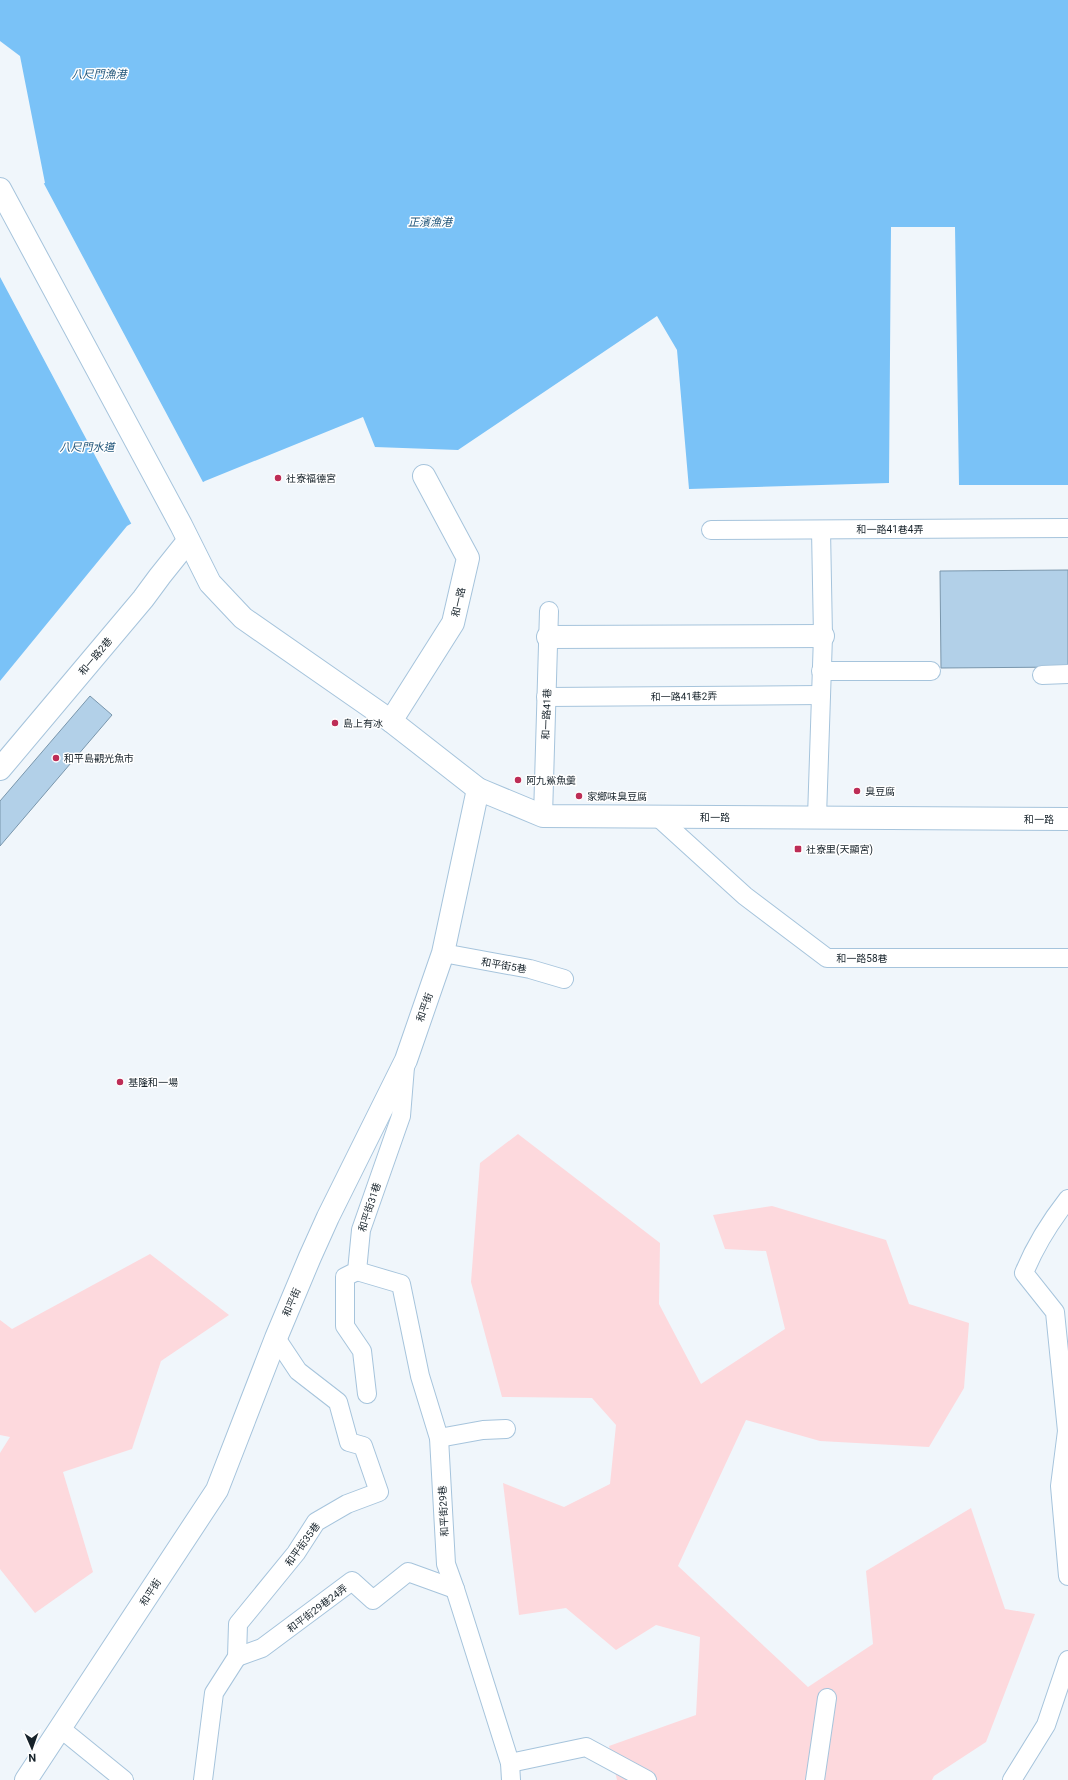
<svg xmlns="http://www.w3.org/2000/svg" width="1068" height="1780" font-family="Roboto,'Noto Sans TC',sans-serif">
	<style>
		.green { fill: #fdd9dd }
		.water { fill: #7ac2f7 }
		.pier { fill: #f0f6fb }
		.building { fill: #b2d0e8; stroke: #7996ac }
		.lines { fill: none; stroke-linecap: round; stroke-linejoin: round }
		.lane-casing { stroke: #a6c4dc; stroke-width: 20 }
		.street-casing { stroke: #a6c4dc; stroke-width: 24 }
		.lane { stroke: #fff; stroke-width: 18 }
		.street { stroke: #fff; stroke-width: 22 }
		.poi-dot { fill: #bd2d56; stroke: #fff; stroke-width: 1.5 }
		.labels { text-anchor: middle; stroke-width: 3; stroke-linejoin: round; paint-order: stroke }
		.poi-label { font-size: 10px; fill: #16222a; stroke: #fff; text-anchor: start }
		.street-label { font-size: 10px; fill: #16222a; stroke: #fff }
		.water-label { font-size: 11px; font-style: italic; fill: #24587c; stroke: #fff }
	</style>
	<rect width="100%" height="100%" fill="#f0f6fb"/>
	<g class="green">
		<path d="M518,1134l142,109 -1,61 42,80 84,-55 -19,-78 -41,-2 -12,-34 59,-9 114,34 23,64 60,19 -5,65 -35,59 -109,-6 -74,-21 -68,146 130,121 65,-43 -7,-73 105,-63 34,101 30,5 -49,128 -52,34 -2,4h-315l-8,-34 87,-31 4,-78 -44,-12 -40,25 -50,-42 -47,7 -16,-132 61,24 46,-23 6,-59 -24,-27 -90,-1 -31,-115 9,-119z"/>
		<path d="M150,1254l79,61 -68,46 -29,88 -69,23 30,100 -58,41 -35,-44v-116l10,-16 -10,-2v-115l12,9z"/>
	</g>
	<path class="water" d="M0,0h1068v485h-109l-4,-258h-64l-2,256 -200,6 -12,-139 -20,-34 -199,134 -83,-3 -12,-30 -158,64 -78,45 -127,155v-481l45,-17 -25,-127 -20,-15z"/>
	<path class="pier" d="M42,180l162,304 -72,41 -132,-248v-79l43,-16z"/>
	<g class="building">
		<path d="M1068,570v97l-127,1 -1,-97z"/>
		<path d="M90,696l22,19 -112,131v-45z"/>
	</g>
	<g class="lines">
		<defs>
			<g id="lane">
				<path d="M711,530l357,-2"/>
				<path d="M821,671h110"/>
				<path d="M1042,675l26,-1"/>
				<path d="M546,697l275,-2"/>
				<path d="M543,816l6,-205"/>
				<path d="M658,817l87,79 82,62h241"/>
				<path d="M817,817l6,-181 -2,-106"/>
				<path d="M443,953l87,16 34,10"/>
				<path d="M1068,1199c-18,23 -33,47 -44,74l31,39 12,119 -7,55 8,90"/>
				<path d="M357,1271l44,13 19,92 19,62 7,126 9,25 55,174 1,17"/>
				<path d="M367,1394l-5,-43 -17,-25v-49l12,-6 4,-41 40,-114 4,-49"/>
				<path d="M439,1438l44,-8 23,-1"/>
				<path d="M237,1657l25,-9 90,-67 21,19 35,-28 47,17"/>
				<path d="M60,1728l64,52"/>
				<path d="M510,1763l76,-16 61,33"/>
				<path d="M203,1780l11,-87 23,-36 1,-33 58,-71 20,-31 31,-18 32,-12 -16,-46 -14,-4 -11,-40 -40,-31 -22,-33"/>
				<path d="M815,1780l12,-82"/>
				<path d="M1012,1780l34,-55 22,-65"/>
			</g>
			<g id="street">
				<path d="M0,189l181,336 29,58 33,35 148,103 87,68 65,27 525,3"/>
				<path d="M548,637l275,-1"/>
				<path d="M391,721l62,-98 15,-65 -44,-82"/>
				<path d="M0,769l143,-170 17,-23 28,-35"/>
				<path d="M26,1780l191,-290 59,-152 34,-81 18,-40 78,-157 37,-107 35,-164"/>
			</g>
		</defs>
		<use href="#lane" class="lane-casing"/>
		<use href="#street" class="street-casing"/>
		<use href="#lane" class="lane"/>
		<use href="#street" class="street"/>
	</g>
	<g class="poi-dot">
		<circle cx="278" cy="478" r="4"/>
		<circle cx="335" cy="723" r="4"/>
		<circle cx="56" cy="758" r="4"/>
		<circle cx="518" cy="780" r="4"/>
		<circle cx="857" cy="791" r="4"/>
		<circle cx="579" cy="796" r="4"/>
		<rect x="794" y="845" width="8" height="8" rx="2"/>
		<circle cx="120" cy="1082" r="4"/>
	</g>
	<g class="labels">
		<g class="poi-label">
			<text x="286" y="482">社寮福德宮</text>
			<text x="343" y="727">島上有冰</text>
			<text x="64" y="762">和平島觀光魚市</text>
			<text x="526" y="784">阿九鯊魚羹</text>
			<text x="865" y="795">臭豆腐</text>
			<text x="587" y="800">家鄉味臭豆腐</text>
			<text x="806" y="853">社寮里(天顯宮)</text>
			<text x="128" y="1086">基隆和一場</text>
		</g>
		<g class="street-label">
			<text x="890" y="533">和一路41巷4弄</text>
			<text transform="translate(458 602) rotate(-77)" y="4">和一路</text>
			<text transform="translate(95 656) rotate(-50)" y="4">和一路2巷</text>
			<text transform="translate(684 696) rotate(-1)" y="4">和一路41巷2弄</text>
			<text transform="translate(546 714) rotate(-88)" y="4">和一路41巷</text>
			<text x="715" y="821">和一路</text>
			<text x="1039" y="823">和一路</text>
			<text x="862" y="962">和一路58巷</text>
			<text transform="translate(504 965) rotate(10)" y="4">和平街5巷</text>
			<text transform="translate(424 1007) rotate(-70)" y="4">和平街</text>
			<text transform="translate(369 1207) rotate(-72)" y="4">和平街31巷</text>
			<text transform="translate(291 1302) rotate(-67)" y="4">和平街</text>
			<text transform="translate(443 1511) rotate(-93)" y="4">和平街29巷</text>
			<text transform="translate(302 1544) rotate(-54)" y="4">和平街35巷</text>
			<text transform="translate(150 1592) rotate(-57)" y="4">和平街</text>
			<text transform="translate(317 1608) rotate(-37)" y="4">和平街29巷24弄</text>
		</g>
		<g class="water-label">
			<text x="99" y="78">八尺門漁港</text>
			<text x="430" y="226">正濱漁港</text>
			<text x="87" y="451">八尺門水道</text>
		</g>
	</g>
	<g transform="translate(32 1748) rotate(178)" stroke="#ffffff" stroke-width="3" paint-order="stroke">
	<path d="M0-3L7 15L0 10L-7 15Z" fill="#16222a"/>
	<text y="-6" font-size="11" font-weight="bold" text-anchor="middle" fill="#16222a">N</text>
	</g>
</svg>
